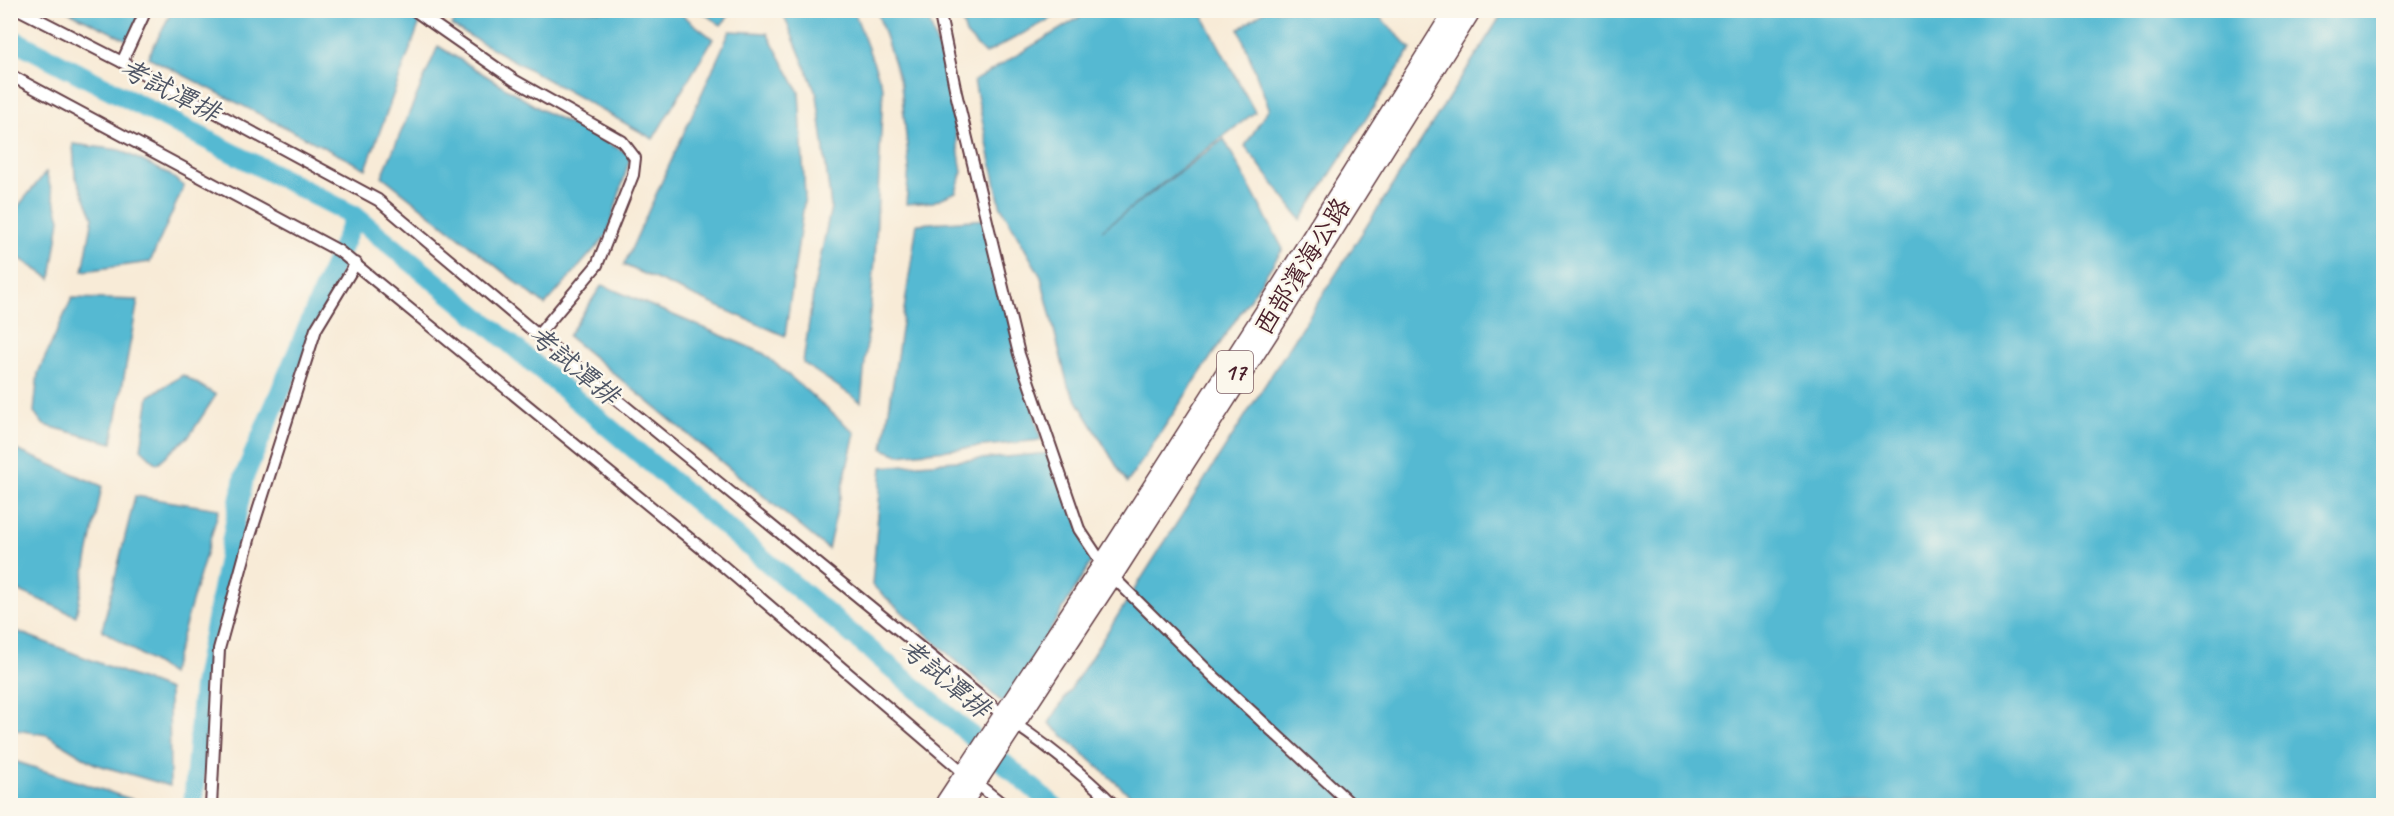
<svg xmlns="http://www.w3.org/2000/svg" width="2394" height="816" font-family="Caveat,'LXGW WenKai TC',sans-serif">
	<style>
		.water { fill: #54b9d2; stroke: #4f6c7e; stroke-width: 1.5 }
		.lines { fill: none; stroke-linecap: round; stroke-linejoin: round }
		.canal { stroke: #54b9d2; stroke-width: 20 }
		.service-casing { stroke: #643e45; stroke-width: 14 }
		.primary-casing { stroke: #643e45; stroke-width: 36 }
		.service { stroke: #fff; stroke-width: 10 }
		.primary { stroke: #fff; stroke-width: 33 }
		.labels { text-anchor: middle; stroke-width: 5; stroke-linejoin: round; paint-order: stroke }
		.shield { fill: #fbf7ec; stroke: #7f6065; stroke-width: 1.5 }
		.shield-label { font-size: 24px; font-weight: bold; fill: #4a1f2b }
		.street-label { font-size: 26px; fill: #4a1f2b; stroke: #fbf7ec }
		.water-label { font-size: 27px; font-style: italic; fill: #4e5565; stroke: #fbf7ec }
	</style>
	<rect width="100%" height="100%" fill="#fbf7ec"/>
	<filter id="ink" filterUnits="userSpaceOnUse"><feTurbulence type="fractalNoise" baseFrequency=".0167" numOctaves="2"/><feDisplacementMap in="SourceGraphic" scale="12" xChannelSelector="R" yChannelSelector="G"/><feConvolveMatrix kernelMatrix="1 2 1 2 8 2 1 2 1" color-interpolation-filters="sRGB"/></filter>
	<filter id="wash" filterUnits="userSpaceOnUse"><feTurbulence type="fractalNoise" baseFrequency=".008" numOctaves="4" result="noise"/><feDisplacementMap in="SourceGraphic" scale="24" xChannelSelector="R" yChannelSelector="G"/><feGaussianBlur stdDeviation="1.35" result="paint"/><feColorMatrix in="noise" values="0 0 0 0 0 0 0 0 0 0 0 0 0 0 0 0 0 1.4 0 .05"/><feComposite in="paint" operator="in"/></filter>
	<g filter="url(#wash)">
		<rect width="100%" height="100%" fill="#f8ebd7"/>
		<g class="water">
			<path d="M403,10l17,12 -54,147 -218,-112 24,-46z"/>
			<path d="M1266,10l108,1 37,38 -110,171 -56,-74 24,-38 -30,-79z"/>
			<path d="M67,11h76l-14,30z"/>
			<path d="M459,11h218l36,28 -60,100 -201,-113z"/>
			<path d="M700,11l33,-1v1l-12,14z"/>
			<path d="M782,11h72l29,77 -8,173 -14,141 -58,-39 11,-75 17,-81 -14,-112z"/>
			<path d="M877,11h49l20,62 16,99 -6,20 -23,10 -27,2 3,-37 -8,-82z"/>
			<path d="M959,11v-1l106,1 -80,43 -19,-20z"/>
			<path d="M1090,11h110l55,101 -153,118 122,-91 59,110 -156,234 -59,-97 -27,-109 -41,-72 -26,-124z"/>
			<path d="M1504,11h879v794h-1242l-92,-82z"/>
			<path d="M730,31l37,2 32,59 6,104 -20,140 -161,-71z"/>
			<path d="M438,46l102,63 91,46 -24,80 -62,70 -163,-129z"/>
			<path d="M73,144l47,6 47,23 17,13 -34,76 -67,9 10,-54 -18,-42z"/>
			<path d="M46,172l14,47 -9,60 -41,-27 1,-37z"/>
			<path d="M988,219l53,221 -142,15 -16,-6 34,-225z"/>
			<path d="M602,285l161,68 92,80 -27,116 -260,-213z"/>
			<path d="M72,298l66,2 -26,143 -68,-18 -10,-13 4,-39z"/>
			<path d="M11,310l5,4 -5,42z"/>
			<path d="M183,375l33,20 -26,40 -33,29 -16,-15 8,-53z"/>
			<path d="M14,449l88,37 -26,130 -65,-29 -1,-111z"/>
			<path d="M1052,453l41,106 -88,146 -133,-120 10,-118z"/>
			<path d="M135,496l84,13 -48,165 -69,-44z"/>
			<path d="M11,629l158,61 1,96 -75,-22 -48,-29 -36,-6z"/>
			<path d="M11,760l138,45h-138z"/>
		</g>
		<g class="lines">
			<g class="canal">
				<path d="M10,38l345,178 138,113 561,477"/>
				<path d="M193,806l10,-120 41,-209 111,-261"/>
			</g>
		</g>
	</g>
	<g filter="url(#ink)">
		<g class="lines">
			<defs>
				<g id="service">
					<path d="M20,10l102,52 256,138 160,135 471,385c38,25 73,53 106,86"/>
					<path d="M414,10l14,10 5,-10"/>
					<path d="M939,10l17,83 63,261 60,175 28,42 103,102 143,133"/>
					<path d="M428,20l86,60 108,61 13,17 -2,17 -36,90 -59,70"/>
					<path d="M122,62l24,-52"/>
					<path d="M10,75l329,176 384,315 247,212 35,28"/>
					<path d="M211,806l8,-157 31,-113 66,-207 40,-66"/>
				</g>
				<path id="primary" d="M952,806l155,-235 172,-268 184,-293"/>
			</defs>
			<use href="#service" class="service-casing"/>
			<use href="#primary" class="primary-casing"/>
			<use href="#service" class="service"/>
			<use href="#primary" class="primary"/>
		</g>
	</g>
	<g class="labels">
		<rect class="shield" x="1217" y="351" width="36" height="42" rx="4.5"/>
		<g class="shield-label">
			<text x="1235" y="380">17</text>
		</g>
		<g class="street-label">
			<text transform="translate(1302 266) rotate(-58)" y="9">西部濱海公路</text>
		</g>
		<g class="water-label">
			<text transform="translate(170 90) rotate(27)" y="9">考試潭排</text>
			<text transform="translate(574 365) rotate(40)" y="9">考試潭排</text>
			<text transform="translate(945 678) rotate(40)" y="9">考試潭排</text>
		</g>
	</g>
	<rect width="2394" height="816" fill="none" stroke="#fbf7ec" stroke-width="36"/>
</svg>
